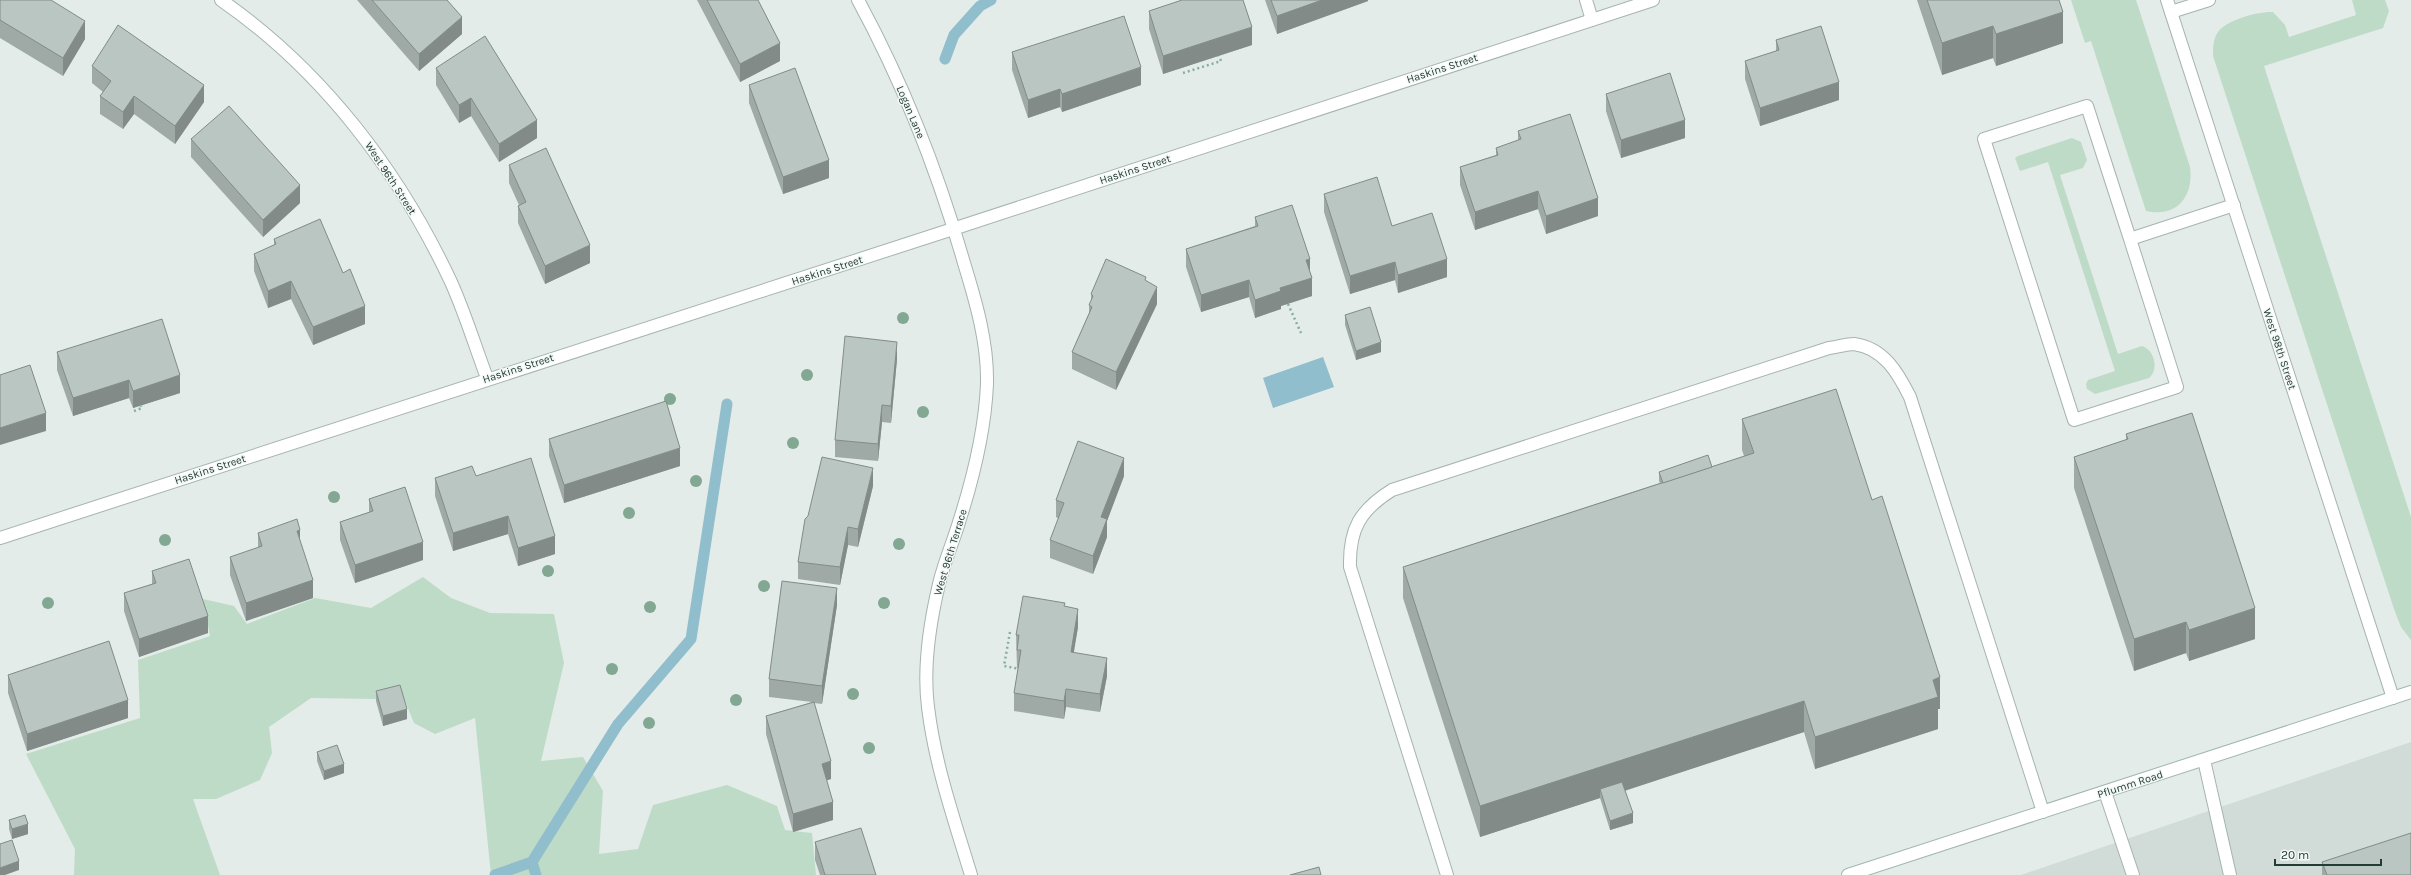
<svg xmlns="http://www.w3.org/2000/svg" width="2411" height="875" font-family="Karla,sans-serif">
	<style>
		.built { fill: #d1dbd8 }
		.green { fill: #bedbc8 }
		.water { fill: #90becc }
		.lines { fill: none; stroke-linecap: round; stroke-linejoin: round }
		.stream { stroke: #90becc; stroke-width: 11 }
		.service-casing { stroke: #a6b4af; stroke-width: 14 }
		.minor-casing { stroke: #a6b4af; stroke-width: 14 }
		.secondary-casing { stroke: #a2b6b1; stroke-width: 14 }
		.path { stroke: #86ada3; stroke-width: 2.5; stroke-dasharray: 2 3; stroke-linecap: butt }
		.service { stroke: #fff; stroke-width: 12 }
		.minor { stroke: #fff; stroke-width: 12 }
		.secondary { stroke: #fff; stroke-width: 12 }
		.tree { fill: #82a793 }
		.wall { fill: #9faaa7 }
		.shaded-wall { fill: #828b88 }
		.building { fill: #b9c6c2; stroke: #828b88 }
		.labels { text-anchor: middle; stroke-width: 3; stroke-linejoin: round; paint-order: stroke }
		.street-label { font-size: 11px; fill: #243c37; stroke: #f3f8f6 }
	</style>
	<rect width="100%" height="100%" fill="#e3ece8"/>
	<path class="built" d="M2411,742v133h-390z"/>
	<g class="green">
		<path d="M2071,0h65l54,167c4,29 -13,51 -44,44l-55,-170 -6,2z"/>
		<path d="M2352,0h33l4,11 -6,17 -119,38 147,451v123l-10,-13 -7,-18 -181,-553c0,-8 0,-17 5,-24 8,-12 41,-21 55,-20l12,13 4,12 67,-22z"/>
		<path d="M2072,138l9,4 6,18 -4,8 -23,7 58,179 24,-8c13,4 17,24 7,32l-54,16 -8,-5 -1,-5 2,-4 27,-9 -67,-209 -28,9 -5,-13 3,-2z"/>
		<path d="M423,577l28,21 39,15 64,1 10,49 -23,98 42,-4 20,34 -4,63 39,-5 15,-44 74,-20 50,21 8,24 27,3 4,42h-325l-16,-157 -40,16 -21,-11 -13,-32 -26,8 -64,-1 -42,29 3,26 -12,27 -44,19h-23l27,76h-146l1,-26 -49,-95 114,-36 -2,-58 72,-24 -7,-37 31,7 13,18 68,-26 56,10z"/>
	</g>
	<path class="water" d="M1323,357l11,30 -61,21 -10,-30z"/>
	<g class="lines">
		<g class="stream">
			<path d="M945,59l9,-24 26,-29 11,-6"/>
			<path d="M495,875l37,-13"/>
			<path d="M536,875l-4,-13 86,-138 73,-85 36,-235"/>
		</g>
		<defs>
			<g id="service">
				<path d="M2171,12l38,-12"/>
				<path d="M2130,239l47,148 -103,33 -90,-281 103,-33 43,133 104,-34"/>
				<path d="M2204,760l26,115"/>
				<path d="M2105,792l28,83"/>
				<path d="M1447,875l-97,-308c-1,-38 10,-57 42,-77l437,-142c8,-1 18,-4 25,-4 30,4 44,29 56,53l133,415"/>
			</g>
			<g id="minor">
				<path d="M221,0c101,70 178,171 230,282 14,31 24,64 36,96"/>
				<path d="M858,0c45,83 80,172 106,263 12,39 24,80 23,121 -2,47 -13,91 -27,135 -6,21 -16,43 -21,65 -9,38 -16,84 -11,123 7,58 26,112 43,168"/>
				<path d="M1586,0l6,20"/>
				<path d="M2167,0l226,698"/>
				<path d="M0,538c318,-105 637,-207 956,-310 232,-75 464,-153 697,-228"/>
			</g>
			<path id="secondary" d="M1848,875l563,-183"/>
		</defs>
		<use href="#service" class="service-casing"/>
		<use href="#minor" class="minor-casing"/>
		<use href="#secondary" class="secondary-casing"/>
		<g class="path">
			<path d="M1183,73l38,-12 -2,-5"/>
			<path d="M1288,304l13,29"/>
			<path d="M134,411l8,-3 -1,-2"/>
			<path d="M1010,632l-6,34 16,3"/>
		</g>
		<use href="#service" class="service"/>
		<use href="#minor" class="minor"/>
		<use href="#secondary" class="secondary"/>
	</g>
	<g class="tree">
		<circle cx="903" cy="318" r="6"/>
		<circle cx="807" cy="375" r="6"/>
		<circle cx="670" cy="399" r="6"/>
		<circle cx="923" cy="412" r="6"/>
		<circle cx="793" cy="443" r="6"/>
		<circle cx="696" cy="481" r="6"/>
		<circle cx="334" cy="497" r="6"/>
		<circle cx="629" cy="513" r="6"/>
		<circle cx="165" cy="540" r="6"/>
		<circle cx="899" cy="544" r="6"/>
		<circle cx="548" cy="571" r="6"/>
		<circle cx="764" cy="586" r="6"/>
		<circle cx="48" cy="603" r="6"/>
		<circle cx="884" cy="603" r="6"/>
		<circle cx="650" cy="607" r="6"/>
		<circle cx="612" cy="669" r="6"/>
		<circle cx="853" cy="694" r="6"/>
		<circle cx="736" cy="700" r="6"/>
		<circle cx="649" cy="723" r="6"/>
		<circle cx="869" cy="748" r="6"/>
	</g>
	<g class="wall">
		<path d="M0,0l85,39 -22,37 -63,-38z"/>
		<path d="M357,0h90l15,34 -43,37z"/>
		<path d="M697,0h61l22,61 -40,21z"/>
		<path d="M1265,0h103v1l-91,33z"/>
		<path d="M1917,0h142l4,43 -67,23 -3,-8 -51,17z"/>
		<path d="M1149,11l103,34 -89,29 -14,-45z"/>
		<path d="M1776,40l63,60 -79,26 -15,-47v-18l31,-10z"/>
		<path d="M1012,52l129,33 -79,27 -2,-5 -32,11 -16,-48z"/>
		<path d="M92,66l112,36 -29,42 -41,-30 -11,15 -23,-15v-18l3,-4 -11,-9z"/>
		<path d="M436,68l101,70 -38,24 -28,-46 -12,7 -23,-38z"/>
		<path d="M749,85l80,93 -46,16 -34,-91z"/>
		<path d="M1606,94l79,44 -64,20 -15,-47z"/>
		<path d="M1518,131l80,85 -52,18 -8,-25 -63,21 -15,-45v-18l36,-12v-7l22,-8z"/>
		<path d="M191,139l109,64 -37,34 -72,-80z"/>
		<path d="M509,165l81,98 -45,21 -27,-61v-17l1,-1 -10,-22z"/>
		<path d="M1324,194l123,83 -49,16 -3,-13 -45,14 -26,-82z"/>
		<path d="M1255,217l55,55 2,24 -31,10v3l-26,9 -6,-21 -48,15 -15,-45v-18l69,-23z"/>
		<path d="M274,239l69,34 22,51 -52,21 -22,-46 -23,9 -14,-37v-17l20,-9z"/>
		<path d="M1146,281l11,23 -41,86 -44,-21v-17l17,-39v-8l2,-3v-8z"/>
		<path d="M1345,315l36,37 -25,8 -11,-35z"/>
		<path d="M57,352l123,41 -47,15 -4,-10 -56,18 -16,-46z"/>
		<path d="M897,359l-6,64 -9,-1 -4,39 -43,-4v-17z"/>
		<path d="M1742,419l130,81 68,209h-2v20l-123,40 -11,-37 -179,58 8,33 -23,7 -10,-32 -120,39 -77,-239v-31l257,-84 -1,-2v-9l53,-5 32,-11 -2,-6z"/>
		<path d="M2126,434l129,205 -66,22 -3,-8 -52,18 -60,-183v-31l52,-17z"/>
		<path d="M549,439l131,27 -116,37 -15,-47z"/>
		<path d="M476,476l79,78 -37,12 -10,-32 -55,17 -18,-55v-18z"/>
		<path d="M1124,476l-17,45v16l-14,37 -43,-16v-18l9,-21 -3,-2v-17z"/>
		<path d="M873,486l-15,61 -10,-2 -8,40 -42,-6v-17z"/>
		<path d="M369,499l54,61 -68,23 -15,-43v-18l29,-10z"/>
		<path d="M258,533l42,7 13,58 -67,23 -16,-46v-18l28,-9z"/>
		<path d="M152,571l56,62 -69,24 -15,-46v-18l28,-9z"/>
		<path d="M837,605l-15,99 -8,-1 17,76 -5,1 7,40 -40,12 -27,-98v-18l46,-14 -43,-5v-18z"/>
		<path d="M1065,606l13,21 -5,26 34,23 -7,36 -34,-5 -2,12 -50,-8v-18l4,-25h-1l-1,-33z"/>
		<path d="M8,675l120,43 -101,33 -19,-58z"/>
		<path d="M376,691l31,28 -24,7 -7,-25z"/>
		<path d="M317,752l27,21 -20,7 -7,-19z"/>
		<path d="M9,820l19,14 -16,5 -3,-10z"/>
		<path d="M815,842l61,33h-56l-5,-15z"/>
		<path d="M2322,862l89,13h-89z"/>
	</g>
	<g class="shaded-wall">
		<path d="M1322,0h46v1l-91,33v-18z"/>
		<path d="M2063,12v31l-67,23v-32z"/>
		<path d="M462,17v17l-43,37v-17z"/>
		<path d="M85,21v18l-22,37v-18z"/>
		<path d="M1993,26v32l-51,17v-32z"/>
		<path d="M1252,27v18l-89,29v-18z"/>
		<path d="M780,43v18l-40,21v-18z"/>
		<path d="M1141,67v18l-79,27v-18z"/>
		<path d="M1839,82v18l-79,26v-18z"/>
		<path d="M204,85v17l-29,42v-18z"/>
		<path d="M1060,89v18l-32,11v-18z"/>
		<path d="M134,96v18l-11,15v-17z"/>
		<path d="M471,98v18l-12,7v-18z"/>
		<path d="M537,120v18l-38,24v-18z"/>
		<path d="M1685,120v18l-64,20v-18z"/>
		<path d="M829,160v18l-46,16v-17z"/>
		<path d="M300,185v18l-37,34v-17z"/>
		<path d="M1538,191v18l-63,21v-18z"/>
		<path d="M1598,198v18l-52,18v-18z"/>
		<path d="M590,245v18l-45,21v-18z"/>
		<path d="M1310,259v17l-4,-16z"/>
		<path d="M1447,259v18l-49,16v-18z"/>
		<path d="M1395,262v18l-45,14v-18z"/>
		<path d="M1312,278v18l-31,10v3l-26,9v-18l25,-12z"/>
		<path d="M1249,280v17l-48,15v-17z"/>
		<path d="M291,281v18l-23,9v-17z"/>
		<path d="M1157,287v17l-41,86v-18z"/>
		<path d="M365,306v18l-52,21v-18z"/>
		<path d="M897,342v17l-6,64v-17z"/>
		<path d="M1381,342v10l-25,8v-9z"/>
		<path d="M180,375v18l-47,15v-17z"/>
		<path d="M129,380v18l-56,18v-18z"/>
		<path d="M882,405v17l-4,39v-17z"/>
		<path d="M46,413v18l-46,14v-17z"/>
		<path d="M680,448v18l-116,37v-18z"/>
		<path d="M1124,458v18l-17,45v16l-14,37v-18l8,-39z"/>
		<path d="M873,468v18l-15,61v-18z"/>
		<path d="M508,516v18l-55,17v-18z"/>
		<path d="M848,527v18l-8,40v-18z"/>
		<path d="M300,530v18l-3,-17z"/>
		<path d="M555,536v18l-37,12v-18z"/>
		<path d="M423,542v18l-68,23v-18z"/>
		<path d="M313,580v18l-67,23v-18z"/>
		<path d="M837,588v17l-15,99v-18z"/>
		<path d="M2255,608v31l-66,22v-31z"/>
		<path d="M1078,609v18l-7,43v-18z"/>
		<path d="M208,616v17l-69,24v-18z"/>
		<path d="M2186,622v31l-52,18v-32z"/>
		<path d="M1107,658v18l-7,36v-18z"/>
		<path d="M1940,677v32h-2v20l-123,40v-32l118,-57z"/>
		<path d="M1066,689v18l-2,12v-18z"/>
		<path d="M128,700v18l-101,33v-17z"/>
		<path d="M1804,701v31l-201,66 -3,-9v9l-120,39v-31z"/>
		<path d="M407,709v10l-24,7v-10z"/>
		<path d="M831,761v18l-9,3v-18z"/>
		<path d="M344,764v9l-20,7v-9z"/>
		<path d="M833,802v18l-40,12v-18z"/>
		<path d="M1633,813v10l-23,7v-9z"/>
		<path d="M28,824v10l-16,5v-10z"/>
		<path d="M19,861v9l-14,5h-5v-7z"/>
	</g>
	<g class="building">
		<path d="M0,0h51l34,21 -22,37 -63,-38z"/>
		<path d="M372,0h75l15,17 -43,37z"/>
		<path d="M707,0h51l22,43 -40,21z"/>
		<path d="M1182,0h61l9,27 -89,29 -14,-45z"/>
		<path d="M1271,0h51l-45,16z"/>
		<path d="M1927,0h132l4,12 -67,22 -3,-8 -51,17z"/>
		<path d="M1124,16l17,51 -79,27 -2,-5 -32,11 -16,-48z"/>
		<path d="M118,25l86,60 -29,41 -41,-30 -11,16 -23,-16 11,-15 -19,-15z"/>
		<path d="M1821,26l18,56 -79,26 -15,-47 34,-11 -3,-10z"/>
		<path d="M485,36l52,84 -38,24 -28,-46 -12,7 -23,-37z"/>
		<path d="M795,68l34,92 -46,17 -34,-92z"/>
		<path d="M1670,73l15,47 -64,20 -15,-46z"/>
		<path d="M229,106l71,79 -37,35 -72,-81z"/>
		<path d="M1570,114l28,84 -52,18 -8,-25 -63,21 -15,-45 38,-12 -2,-7 25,-9 -3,-8z"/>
		<path d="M546,148l44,97 -45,21 -27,-60 8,-4 -17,-37z"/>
		<path d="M1377,177l15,49 40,-13 15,46 -49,16 -3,-13 -45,14 -26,-82z"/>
		<path d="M1292,205l18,54 -4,1 6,18 -32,10 1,3 -26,9 -6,-20 -48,15 -15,-46 72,-23 -3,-9z"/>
		<path d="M320,219l23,54 7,-4 15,37 -52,21 -22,-46 -23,10 -14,-37 22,-10 -2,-5z"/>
		<path d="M1106,259l40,18 -1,3 12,7 -41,85 -44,-20 20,-45 -3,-2 4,-9 -2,-2z"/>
		<path d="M1370,307l11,35 -25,9 -11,-36z"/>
		<path d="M162,319l18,56 -47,16 -4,-11 -56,18 -16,-46z"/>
		<path d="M845,336l52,6 -6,64 -9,-1 -4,39 -43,-4z"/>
		<path d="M30,365l16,48 -46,15v-53z"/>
		<path d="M1836,389l36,111 10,-4 58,181 -7,3 5,17 -123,40 -11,-36 -324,105 -77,-239 351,-114 -12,-34z"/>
		<path d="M666,401l14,47 -116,37 -15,-46z"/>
		<path d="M2192,413l63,195 -66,22 -3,-8 -52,17 -60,-182 54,-18 -2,-5z"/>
		<path d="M1078,441l46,17 -23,59 6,2 -14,37 -43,-16 14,-37 -8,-3z"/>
		<path d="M1708,455l4,12 -49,16 -4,-11z"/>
		<path d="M822,457l51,11 -15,61 -10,-2 -8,40 -42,-5 7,-43 3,-3z"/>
		<path d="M531,458l24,78 -37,12 -10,-32 -55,17 -18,-55 37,-12 4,10z"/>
		<path d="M405,487l18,55 -68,23 -15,-43 33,-11 -4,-12z"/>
		<path d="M297,519l3,11 -3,1 16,49 -67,23 -16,-46 32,-11 -4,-13z"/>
		<path d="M189,559l19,57 -69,23 -15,-46 32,-10 -4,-12z"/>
		<path d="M782,581l55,7 -15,98 -53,-7z"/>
		<path d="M1023,596l42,7 -1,3 14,3 -7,43 36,6 -7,36 -34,-5 -2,12 -50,-8 7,-43h-4l2,-15h-3z"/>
		<path d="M109,641l19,59 -101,34 -19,-59z"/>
		<path d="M400,685l7,24 -24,7 -7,-25z"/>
		<path d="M814,702l17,59 -9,3 11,38 -40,12 -27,-98z"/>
		<path d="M337,745l7,19 -20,7 -7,-19z"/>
		<path d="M1622,782l11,31 -23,8 -10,-32z"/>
		<path d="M25,815l3,9 -16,5 -3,-9z"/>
		<path d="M861,828l15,47h-51l-10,-33z"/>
		<path d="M2411,833v42h-84l-5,-13z"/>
		<path d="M12,840l7,21 -19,7v-24z"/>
		<path d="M1319,867l2,8h-31z"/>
	</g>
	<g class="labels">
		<g class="street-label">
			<text transform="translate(1442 68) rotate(-18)" y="4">Haskins Street</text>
			<text transform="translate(911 112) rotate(67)" y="4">Logan Lane</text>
			<text transform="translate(1135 169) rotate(-18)" y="4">Haskins Street</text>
			<text transform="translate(391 178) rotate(57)" y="4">West 96th Street</text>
			<text transform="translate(827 270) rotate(-18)" y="4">Haskins Street</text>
			<text transform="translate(2280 349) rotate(72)" y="4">West 98th Street</text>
			<text transform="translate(518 368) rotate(-18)" y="4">Haskins Street</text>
			<text transform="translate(210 469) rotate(-18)" y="4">Haskins Street</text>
			<text transform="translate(950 552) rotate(-73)" y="4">West 96th Terrace</text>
			<text transform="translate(2130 784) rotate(-18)" y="4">Pflumm Road</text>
		</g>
	</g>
	<path d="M2275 859v6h106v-6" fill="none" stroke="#243c37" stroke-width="2"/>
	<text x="2281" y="859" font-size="12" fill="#243c37" stroke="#f3f8f6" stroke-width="3" paint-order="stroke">20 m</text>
</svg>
